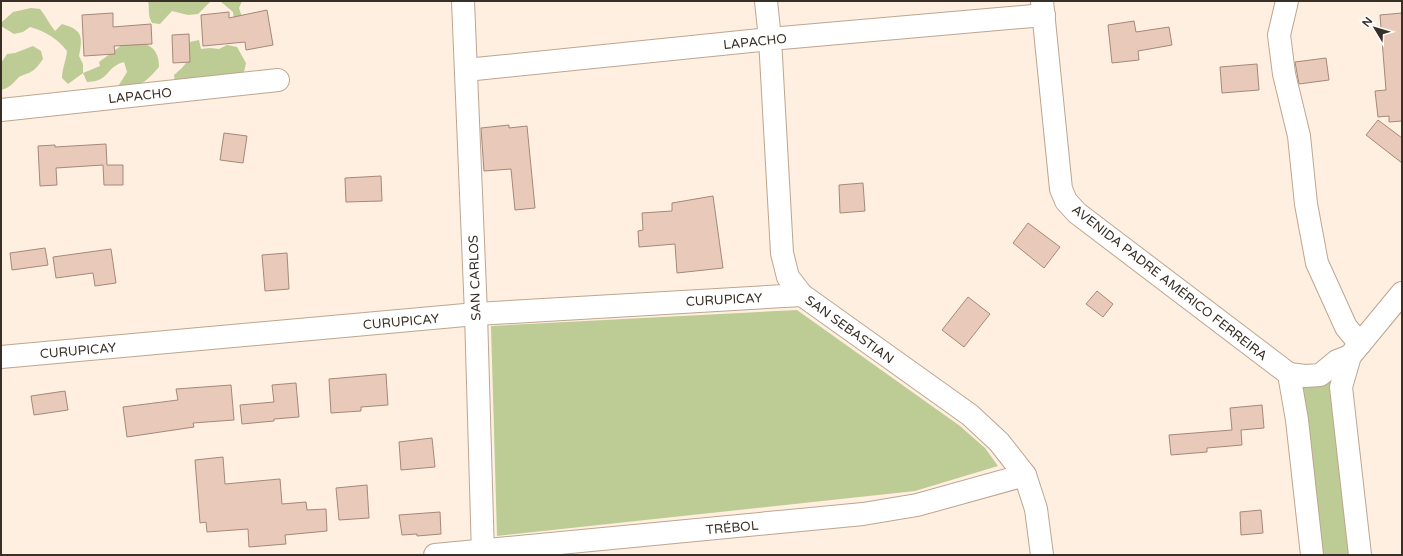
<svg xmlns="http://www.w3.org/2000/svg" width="1403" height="556" font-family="'Varela Round',sans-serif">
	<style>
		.green { fill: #bdcc94 }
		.building { fill: #e9caba; stroke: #a58879 }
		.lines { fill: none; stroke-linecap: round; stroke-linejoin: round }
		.minor-casing { stroke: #bda68f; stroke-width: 24 }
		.minor { stroke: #fff; stroke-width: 22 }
		.labels { text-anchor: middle; stroke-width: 3; stroke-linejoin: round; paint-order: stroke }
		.street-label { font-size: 13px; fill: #382f26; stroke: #fff }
	</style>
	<rect width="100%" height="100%" fill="#feefe1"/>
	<g class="green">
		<path d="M148,1h63l-13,13 -10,1 -16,-4 -12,13 -8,-1c-5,-9 -2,-13 -4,-22z"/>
		<path d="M220,1h22l-3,7 3,9 -8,4 -1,-9z"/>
		<path d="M31,8l9,1c6,7 9,15 15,22l7,-7c21,6 21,13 17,32l4,8v9l17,-7 -1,-4 31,-23c17,5 29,7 29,28 -14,16 -20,21 -42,21l10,-16 -3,-10c-19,5 -14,20 -37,20l-4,-9 -15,11 -6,-6c0,-9 4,-17 5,-27 -9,-12 -22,-20 -37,-24l-7,5 -9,2 -13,-8v-3l12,-11z"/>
		<path d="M199,40l2,9 9,-1 9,1 8,-4 10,2 9,16 -2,9 -6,5 -63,7 -1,-9c17,-14 12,-14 16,-33z"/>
		<path d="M33,46l8,5 2,8c-4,6 -8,11 -14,14 -3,1 -7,2 -10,4 -6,6 -9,11 -18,13v-27l6,-9 8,-1z"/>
		<path d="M797,310l163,116 25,22 13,18 -83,25 -418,45 -6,-210z"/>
		<path d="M1327,377l6,3 21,175h-49l-9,-173z"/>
	</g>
	<g class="building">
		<path d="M267,10l6,35 -27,5 -1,-8 -42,4 -2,-31 28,-3v6z"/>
		<path d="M113,13v14l38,-3 1,20 -38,2 1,8 -31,2 -2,-41z"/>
		<path d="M1402,13v108l-13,1v-6l-11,1 -3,-26 11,-1 -6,-75z"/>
		<path d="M1134,21l2,11 33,-5 3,18 -34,6 1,9 -27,3 -4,-38z"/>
		<path d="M189,34l1,28 -17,1 -1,-28z"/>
		<path d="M1326,58l3,22 -30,4 -4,-22z"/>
		<path d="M1257,64l2,26 -37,3 -2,-26z"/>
		<path d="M1378,120l24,18v25l-36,-28z"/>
		<path d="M509,125v3l18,-2 8,82 -20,2 -4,-41 -27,2 -3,-43z"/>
		<path d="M224,133l23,3 -4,27 -23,-3z"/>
		<path d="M106,144l1,21h16v20h-19l-1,-20 -47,3 1,17 -17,1 -2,-40 17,-1v2z"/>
		<path d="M381,176l1,25 -36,1 -1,-24z"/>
		<path d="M863,183l2,28 -25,2 -1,-28z"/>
		<path d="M713,196l10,72 -46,5 -2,-29 -36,3 -1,-16 5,-1 -1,-17 30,-2v-8z"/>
		<path d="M1028,223l32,24 -16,21 -31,-25z"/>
		<path d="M45,248l3,17 -36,5 -2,-17z"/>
		<path d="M111,249l5,34 -21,3 -2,-13 -37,5 -3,-21z"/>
		<path d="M287,253l2,36 -24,2 -3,-36z"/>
		<path d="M1097,291l16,13 -10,13 -17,-13z"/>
		<path d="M968,297l22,17 -26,33 -22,-17z"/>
		<path d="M386,374l2,31 -27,2v4l-30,2 -2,-34z"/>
		<path d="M296,383l3,34 -25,2v2l-32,3 -2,-19 34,-3 -2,-17z"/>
		<path d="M231,385l3,35 -41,3 1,4 -67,10 -4,-30 55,-7 -2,-11z"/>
		<path d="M65,391l3,19 -34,5 -3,-19z"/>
		<path d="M1262,405l2,23 -23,2 1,15 -35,3v4l-36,3 -2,-20 63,-5 -2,-22z"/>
		<path d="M432,438l3,29 -34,3 -2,-28z"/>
		<path d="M223,457l2,27 55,-5 2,25 24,-2 1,8 19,-1 1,22 -42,4 1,9 -37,3 -1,-18 -41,3 -1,-10 -6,1 -5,-63z"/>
		<path d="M367,485l2,33 -30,2 -3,-32z"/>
		<path d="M1261,510l2,23 -22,2 -1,-23z"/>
		<path d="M440,512l1,22 -24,2v-2l-15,1 -3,-20z"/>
	</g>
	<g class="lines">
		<defs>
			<g id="minor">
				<path d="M463,1l13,313 7,241"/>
				<path d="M766,1l4,38 12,214 6,24 14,18 168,120 29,27 26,33 11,34 6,46"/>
				<path d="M1042,1l19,188 5,12 11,12 212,161 8,46 15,135"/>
				<path d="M1287,1l-8,34 5,39 15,62 7,68 11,59 29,64 14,17"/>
				<path d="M466,70l304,-31 274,-24"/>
				<path d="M1,110l277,-30"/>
				<path d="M1,357l475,-43 326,-19"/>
				<path d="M1289,374l16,2 15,-1 17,-14 13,-5"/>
				<path d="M435,555l428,-41 54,-9 108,-30"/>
				<path d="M1360,555l-19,-168 9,-31 52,-63"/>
			</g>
		</defs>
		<use href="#minor" class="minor-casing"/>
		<use href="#minor" class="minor"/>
	</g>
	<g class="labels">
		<g class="street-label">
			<text transform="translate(755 41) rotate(-6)" y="5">LAPACHO</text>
			<text transform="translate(140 95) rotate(-6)" y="5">LAPACHO</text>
			<text transform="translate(474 278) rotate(-92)" y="5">SAN CARLOS</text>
			<text transform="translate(1170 282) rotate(38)" y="5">AVENIDA PADRE AMÉRICO FERREIRA</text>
			<text transform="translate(724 299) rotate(-3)" y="5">CURUPICAY</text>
			<text transform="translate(401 321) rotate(-5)" y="5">CURUPICAY</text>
			<text transform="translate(850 329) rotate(36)" y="5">SAN SEBASTIAN</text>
			<text transform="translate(78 350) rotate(-5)" y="5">CURUPICAY</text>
			<text transform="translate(732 527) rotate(-5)" y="5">TRÉBOL</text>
		</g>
	</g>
	<rect width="1403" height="556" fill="none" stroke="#382f26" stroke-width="4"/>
	<g transform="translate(1375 28) rotate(308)" stroke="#ffffff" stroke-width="3" paint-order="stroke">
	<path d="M0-3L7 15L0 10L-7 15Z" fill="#382f26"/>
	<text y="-6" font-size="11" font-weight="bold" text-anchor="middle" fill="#382f26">N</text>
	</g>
</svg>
